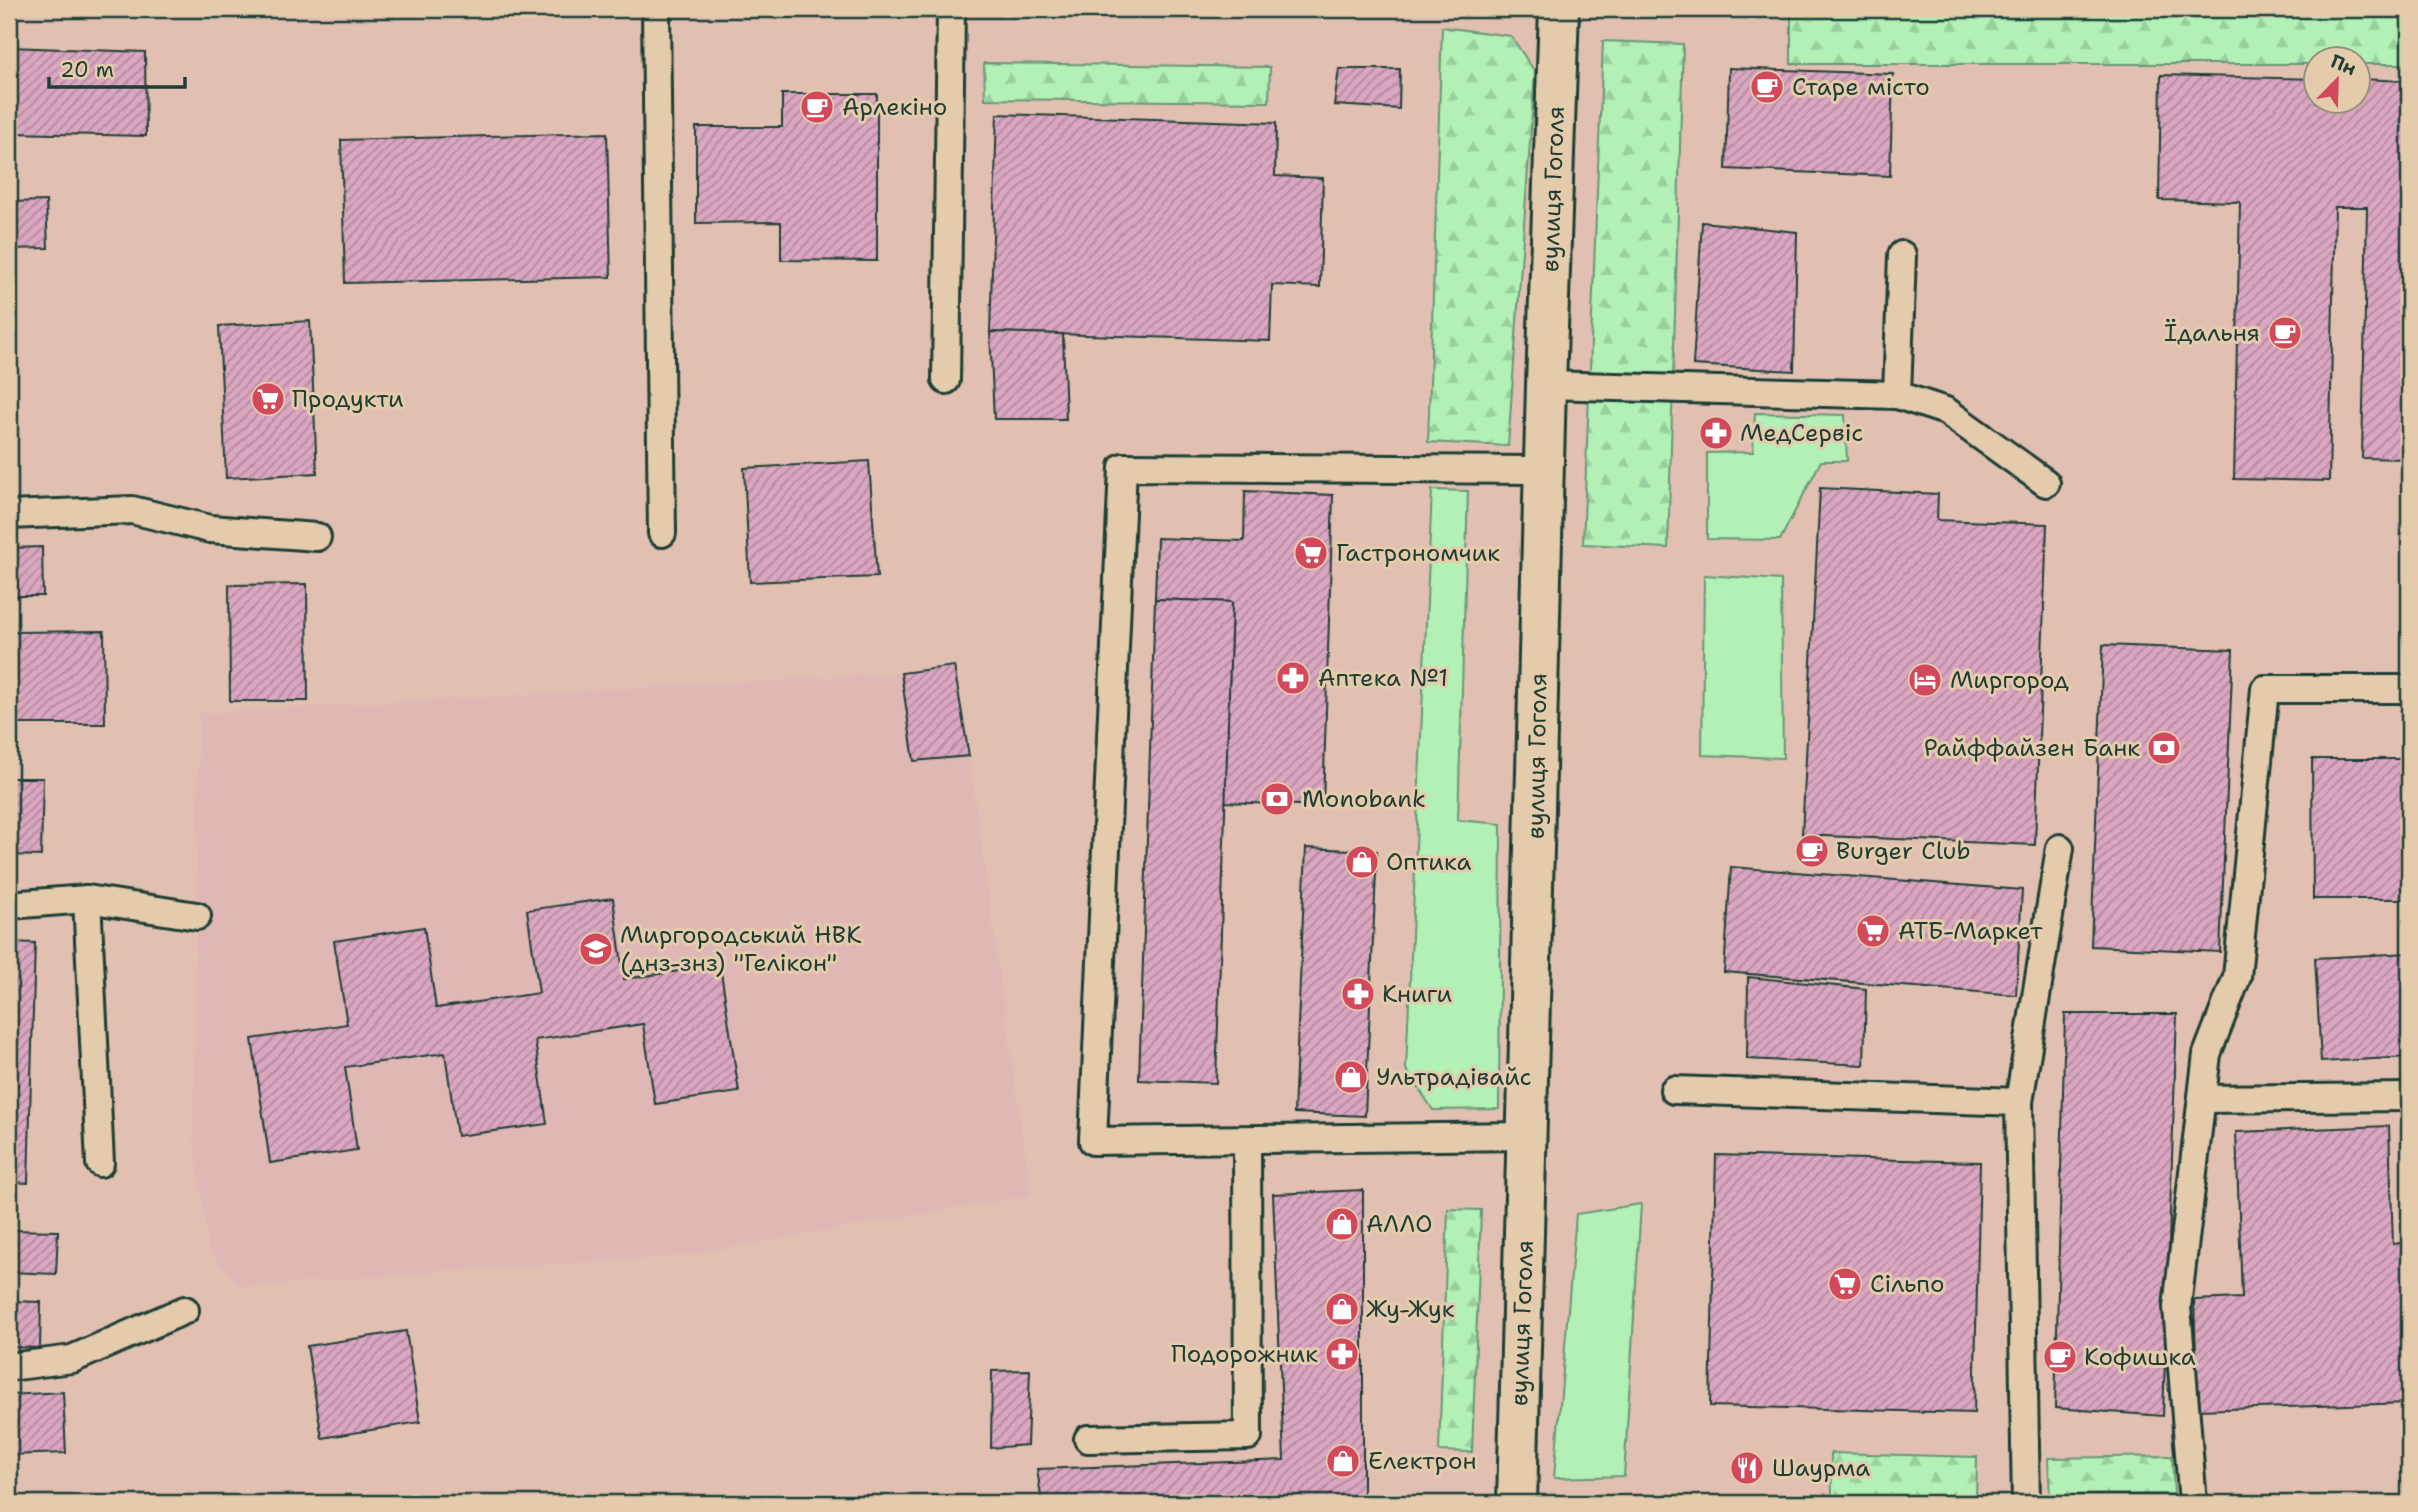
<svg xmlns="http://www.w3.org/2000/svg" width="2418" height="1512" font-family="'Shantell Sans',sans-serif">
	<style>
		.built { fill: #dfb8b6 }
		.grass { fill: #b2f0b6; stroke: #689675; stroke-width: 2 }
		.forest { fill: url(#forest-firs); stroke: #689675; stroke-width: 2 }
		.building { fill: url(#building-hatch); stroke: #1f3d34; stroke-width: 2 }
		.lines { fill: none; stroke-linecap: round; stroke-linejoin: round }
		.lane-casing { stroke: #1f3d34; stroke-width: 32 }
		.secondary-casing { stroke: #1f3d34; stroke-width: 44 }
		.lane { stroke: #e4cbac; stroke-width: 26 }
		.secondary { stroke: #e4cbac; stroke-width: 38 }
		.labels { text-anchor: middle; stroke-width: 6; stroke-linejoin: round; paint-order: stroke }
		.poi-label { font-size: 24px; fill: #1f3d34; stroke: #e4cbac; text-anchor: start }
		.street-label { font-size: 24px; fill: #1f3d34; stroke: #e4cbac }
	</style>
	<defs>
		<pattern id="forest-firs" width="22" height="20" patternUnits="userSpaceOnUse" patternTransform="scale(1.75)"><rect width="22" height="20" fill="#b2f0b6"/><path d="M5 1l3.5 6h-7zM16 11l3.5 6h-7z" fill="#99cf9d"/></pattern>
		<pattern id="building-hatch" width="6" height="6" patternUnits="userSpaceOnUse" patternTransform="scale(1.75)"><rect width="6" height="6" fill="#daa6c0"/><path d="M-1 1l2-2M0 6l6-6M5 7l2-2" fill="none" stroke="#b0889d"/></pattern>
	</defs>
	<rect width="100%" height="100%" fill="#e1c0b2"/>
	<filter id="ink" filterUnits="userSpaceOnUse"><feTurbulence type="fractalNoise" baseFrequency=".0143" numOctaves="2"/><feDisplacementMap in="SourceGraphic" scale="14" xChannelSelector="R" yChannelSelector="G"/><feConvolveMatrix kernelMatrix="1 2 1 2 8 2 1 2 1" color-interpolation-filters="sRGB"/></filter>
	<g filter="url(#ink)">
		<path class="built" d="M901,673l13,88 55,-5 62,439 -354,62 -231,14 -205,17 -32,-36 -16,-115 6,-424z"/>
		<g class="grass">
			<path d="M1755,413l90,2 2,46h-26l-41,79 -73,-1v-86l46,-1z"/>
			<path d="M1432,490l36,1 -10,329 43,4 -2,285 -66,1 -27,-41z"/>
			<path d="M1704,575l77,5 2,178 -81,-3z"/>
			<path d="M1641,1204l-17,272 -70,2 22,-264z"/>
		</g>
		<g class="forest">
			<path d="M1791,9h618v55h-50l-1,-4h-42v4h-525z"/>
			<path d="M1442,27l69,9 24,36 -27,374 -80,-4z"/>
			<path d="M1603,41l80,3 -15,504 -85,-4z"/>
			<path d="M984,63l286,4 -1,35 -284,-3z"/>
			<path d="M1448,1209l33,1 -9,242 -33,-1z"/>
			<path d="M1831,1453l146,4 -1,44 -144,-5z"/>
			<path d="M2172,1456l2,38 -124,2 -2,-38z"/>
		</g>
		<g class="building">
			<path d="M9,47l136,5 1,84 -137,-3z"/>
			<path d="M1729,68l164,6 -3,102 -164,-7z"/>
			<path d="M1339,69h61l-1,40 -65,-4z"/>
			<path d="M2161,75l155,4v23h42v-23l51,2v378l-47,-1 5,-251h-32l-6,274 -95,-2 6,-277 -81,-2z"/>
			<path d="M782,94h95v167l-96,-1v-38l-85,1v-96h86z"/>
			<path d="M997,114l279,9 -1,53 48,2 -3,109 -48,-2 -2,56 -280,-9z"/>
			<path d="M607,133l4,144 -266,6 -4,-143z"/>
			<path d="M46,201l2,47 -39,1v-47z"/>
			<path d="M1702,222l95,10 -3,139 -101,-6z"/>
			<path d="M310,321l7,152 -91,5 -7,-152z"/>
			<path d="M990,332l73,2 3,85h-72z"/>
			<path d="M869,461l8,116 -127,5 -6,-114z"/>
			<path d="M1820,488l118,6 -1,26 110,4 -12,321 -233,-10z"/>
			<path d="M1245,491l88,4 -10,311 -98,-4 7,-200 -77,-3 2,-61 87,3z"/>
			<path d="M42,547l1,49h-34v-48z"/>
			<path d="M307,584l1,117h-78l-1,-116z"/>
			<path d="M1155,599l77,3 -16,481 -77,-3z"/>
			<path d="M104,631l1,93h-96v-92z"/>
			<path d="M2103,645l130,5 -13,302 -129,-6z"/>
			<path d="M954,666l15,90 -55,5 -13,-88z"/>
			<path d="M2312,759h97v140h-96z"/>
			<path d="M9,778h34l-2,78 -32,-1z"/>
			<path d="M1306,848l71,3 -12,265 -71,-3z"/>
			<path d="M1731,867l291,23 -6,105 -292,-23z"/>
			<path d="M613,898l11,81 96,-14 19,127 -84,12 -12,-80 -108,16 12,84 -90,12 -12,-83 -100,14 12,83 -87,13 -18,-124 95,-15 -13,-83 90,-14 12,81 103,-15 -12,-83z"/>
			<path d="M9,942l26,1 -7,240 -19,-1z"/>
			<path d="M2409,953v104l-88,5 -6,-104z"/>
			<path d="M1748,977l118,12 -2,76 -117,-6z"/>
			<path d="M2065,1014h112l-14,402 -108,-8z"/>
			<path d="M2389,1126l4,118 16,-2v161l-211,7 -4,-110 48,-2 -6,-166z"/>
			<path d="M1716,1155l264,7 -6,251 -264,-7z"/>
			<path d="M1363,1190v313h-321l-5,-34 247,-9 -11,-266z"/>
			<path d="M9,1230l49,1 -2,43 -47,-2z"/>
			<path d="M9,1301l32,1 -1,46 -31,-1z"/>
			<path d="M406,1331l14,91 -98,16 -15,-92z"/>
			<path d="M1030,1370l-3,75 -36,3 1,-77z"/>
			<path d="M63,1392l3,61 -57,2v-60z"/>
		</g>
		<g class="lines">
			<defs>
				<g id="lane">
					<path d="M656,9l6,524"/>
					<path d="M946,380l5,-371"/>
					<path d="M1546,385l351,10 5,-140"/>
					<path d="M1897,395l49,16 100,72"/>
					<path d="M9,515l123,-5 78,19 107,8"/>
					<path d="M87,899l13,264"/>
					<path d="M9,905l78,-6 110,17"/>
					<path d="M1674,1090l345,12"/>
					<path d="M2202,1099l207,-2"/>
					<path d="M1527,1136l-434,5 30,-674 421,3"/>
					<path d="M9,1367l63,-8 113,-49"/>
					<path d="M1088,1439l160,-3 -1,-296"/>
					<path d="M2026,1503l-7,-401 41,-254"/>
					<path d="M2193,1503l-16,-196 30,-253 30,-77 28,-288h144"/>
				</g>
				<path id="secondary" d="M1517,1503l29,-1118 13,-376"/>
			</defs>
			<use href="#lane" class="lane-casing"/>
			<use href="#secondary" class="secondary-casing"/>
			<use href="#lane" class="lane"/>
			<use href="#secondary" class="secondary"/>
		</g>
	</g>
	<defs>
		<symbol id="cafe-disc" viewBox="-11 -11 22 22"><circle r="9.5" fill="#d1495b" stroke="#e4cbac"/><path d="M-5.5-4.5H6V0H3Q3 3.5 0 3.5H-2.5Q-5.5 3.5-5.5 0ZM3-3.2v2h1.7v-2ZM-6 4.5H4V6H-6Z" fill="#fff"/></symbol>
		<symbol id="supermarket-disc" viewBox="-11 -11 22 22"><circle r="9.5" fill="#d1495b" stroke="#e4cbac"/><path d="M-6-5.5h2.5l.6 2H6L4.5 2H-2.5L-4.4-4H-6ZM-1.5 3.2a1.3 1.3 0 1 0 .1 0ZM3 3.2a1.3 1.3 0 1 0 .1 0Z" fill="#fff"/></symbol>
		<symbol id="pharmacy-disc" viewBox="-11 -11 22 22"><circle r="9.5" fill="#d1495b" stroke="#e4cbac"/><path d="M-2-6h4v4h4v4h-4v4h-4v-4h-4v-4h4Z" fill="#fff"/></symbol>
		<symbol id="hotel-disc" viewBox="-11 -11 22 22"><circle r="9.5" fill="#d1495b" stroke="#e4cbac"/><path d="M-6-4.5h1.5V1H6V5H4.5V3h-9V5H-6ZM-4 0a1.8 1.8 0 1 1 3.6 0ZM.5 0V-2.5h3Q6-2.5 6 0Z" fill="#fff"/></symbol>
		<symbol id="bank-disc" viewBox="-11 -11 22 22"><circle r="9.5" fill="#d1495b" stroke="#e4cbac"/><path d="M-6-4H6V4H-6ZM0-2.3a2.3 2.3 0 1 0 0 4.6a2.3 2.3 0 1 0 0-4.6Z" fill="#fff"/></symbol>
		<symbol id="shop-disc" viewBox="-11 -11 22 22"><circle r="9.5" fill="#d1495b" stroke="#e4cbac"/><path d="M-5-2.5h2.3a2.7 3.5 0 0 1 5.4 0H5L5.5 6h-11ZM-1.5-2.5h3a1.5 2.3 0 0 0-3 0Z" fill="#fff"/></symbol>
		<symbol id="school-disc" viewBox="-11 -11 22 22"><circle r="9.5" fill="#d1495b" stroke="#e4cbac"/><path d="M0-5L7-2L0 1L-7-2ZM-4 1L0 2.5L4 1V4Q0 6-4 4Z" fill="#fff"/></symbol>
		<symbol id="restaurant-disc" viewBox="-11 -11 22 22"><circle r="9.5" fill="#d1495b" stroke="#e4cbac"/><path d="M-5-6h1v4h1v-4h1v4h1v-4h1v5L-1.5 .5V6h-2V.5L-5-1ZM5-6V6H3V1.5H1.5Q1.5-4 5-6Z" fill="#fff"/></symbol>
	</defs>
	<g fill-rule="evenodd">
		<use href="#cafe-disc" x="1748" y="68" width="38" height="38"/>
		<use href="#cafe-disc" x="798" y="88" width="38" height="38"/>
		<use href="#cafe-disc" x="2266" y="314" width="38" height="38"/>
		<use href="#supermarket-disc" x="249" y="380" width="38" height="38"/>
		<use href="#pharmacy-disc" x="1697" y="414" width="38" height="38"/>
		<use href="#supermarket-disc" x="1292" y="534" width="38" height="38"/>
		<use href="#pharmacy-disc" x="1274" y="659" width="38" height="38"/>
		<use href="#hotel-disc" x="1906" y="661" width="38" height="38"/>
		<use href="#bank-disc" x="2145" y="729" width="38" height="38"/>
		<use href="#bank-disc" x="1258" y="780" width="38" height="38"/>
		<use href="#cafe-disc" x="1793" y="832" width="38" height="38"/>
		<use href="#shop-disc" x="1343" y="843" width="38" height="38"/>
		<use href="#supermarket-disc" x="1854" y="912" width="38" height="38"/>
		<use href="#school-disc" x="577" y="930" width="38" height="38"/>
		<use href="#pharmacy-disc" x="1339" y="975" width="38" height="38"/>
		<use href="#shop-disc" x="1332" y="1058" width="38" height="38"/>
		<use href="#shop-disc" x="1323" y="1205" width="38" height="38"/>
		<use href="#supermarket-disc" x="1826" y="1265" width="38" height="38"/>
		<use href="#shop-disc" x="1323" y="1290" width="38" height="38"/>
		<use href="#pharmacy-disc" x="1323" y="1335" width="38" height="38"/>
		<use href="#cafe-disc" x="2041" y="1338" width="38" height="38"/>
		<use href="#shop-disc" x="1324" y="1442" width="38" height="38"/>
		<use href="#restaurant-disc" x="1728" y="1449" width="38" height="38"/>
	</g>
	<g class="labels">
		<g class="poi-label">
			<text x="1792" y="95">Старе місто</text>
			<text x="842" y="115">Арлекіно</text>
			<text x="2260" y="341" text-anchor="end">Їдальня</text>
			<text x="292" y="407">Продукти</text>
			<text x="1740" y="441">МедСервіс</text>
			<text x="1336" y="561">Гастрономчик</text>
			<text x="1318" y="686">Аптека №1</text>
			<text x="1950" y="688">Миргород</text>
			<text x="2140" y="756" text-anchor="end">Райффайзен Банк</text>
			<text x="1302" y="807">Monobank</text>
			<text x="1836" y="859">Burger Club</text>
			<text x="1386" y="870">Оптика</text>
			<text x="1898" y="939">АТБ-Маркет</text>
			<text x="620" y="943">Миргородський НВК<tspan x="620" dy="28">(днз-знз) "Гелікон"</tspan></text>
			<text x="1382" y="1002">Книги</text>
			<text x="1376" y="1085">Ультрадівайс</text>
			<text x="1366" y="1232">АЛЛО</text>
			<text x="1870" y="1292">Сільпо</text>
			<text x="1366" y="1317">Жу-Жук</text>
			<text x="1318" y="1362" text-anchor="end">Подорожник</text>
			<text x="2084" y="1365">Кофишка</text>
			<text x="1368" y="1469">Електрон</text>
			<text x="1772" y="1476">Шаурма</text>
		</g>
		<g class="street-label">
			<text transform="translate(1553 189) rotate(-88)" y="8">вулиця Гоголя</text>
			<text transform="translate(1537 756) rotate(-89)" y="8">вулиця Гоголя</text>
			<text transform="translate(1522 1323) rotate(-88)" y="8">вулиця Гоголя</text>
		</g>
	</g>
	<rect width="2418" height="1512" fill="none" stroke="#e4cbac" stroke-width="35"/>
	<rect x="18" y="18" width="2383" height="1477" fill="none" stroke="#1f3d34" stroke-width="2.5" filter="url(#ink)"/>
	<g transform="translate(2337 80) rotate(23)"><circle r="33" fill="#e4cbac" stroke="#95927c" stroke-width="2"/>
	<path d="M0-5L12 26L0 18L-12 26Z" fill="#d1495b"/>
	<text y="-10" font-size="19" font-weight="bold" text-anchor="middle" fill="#1f3d34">Пн</text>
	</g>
	<path d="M49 77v10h136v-10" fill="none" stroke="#1f3d34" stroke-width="3.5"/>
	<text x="60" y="77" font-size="21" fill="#1f3d34" stroke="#e4cbac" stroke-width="5" paint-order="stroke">20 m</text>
</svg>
